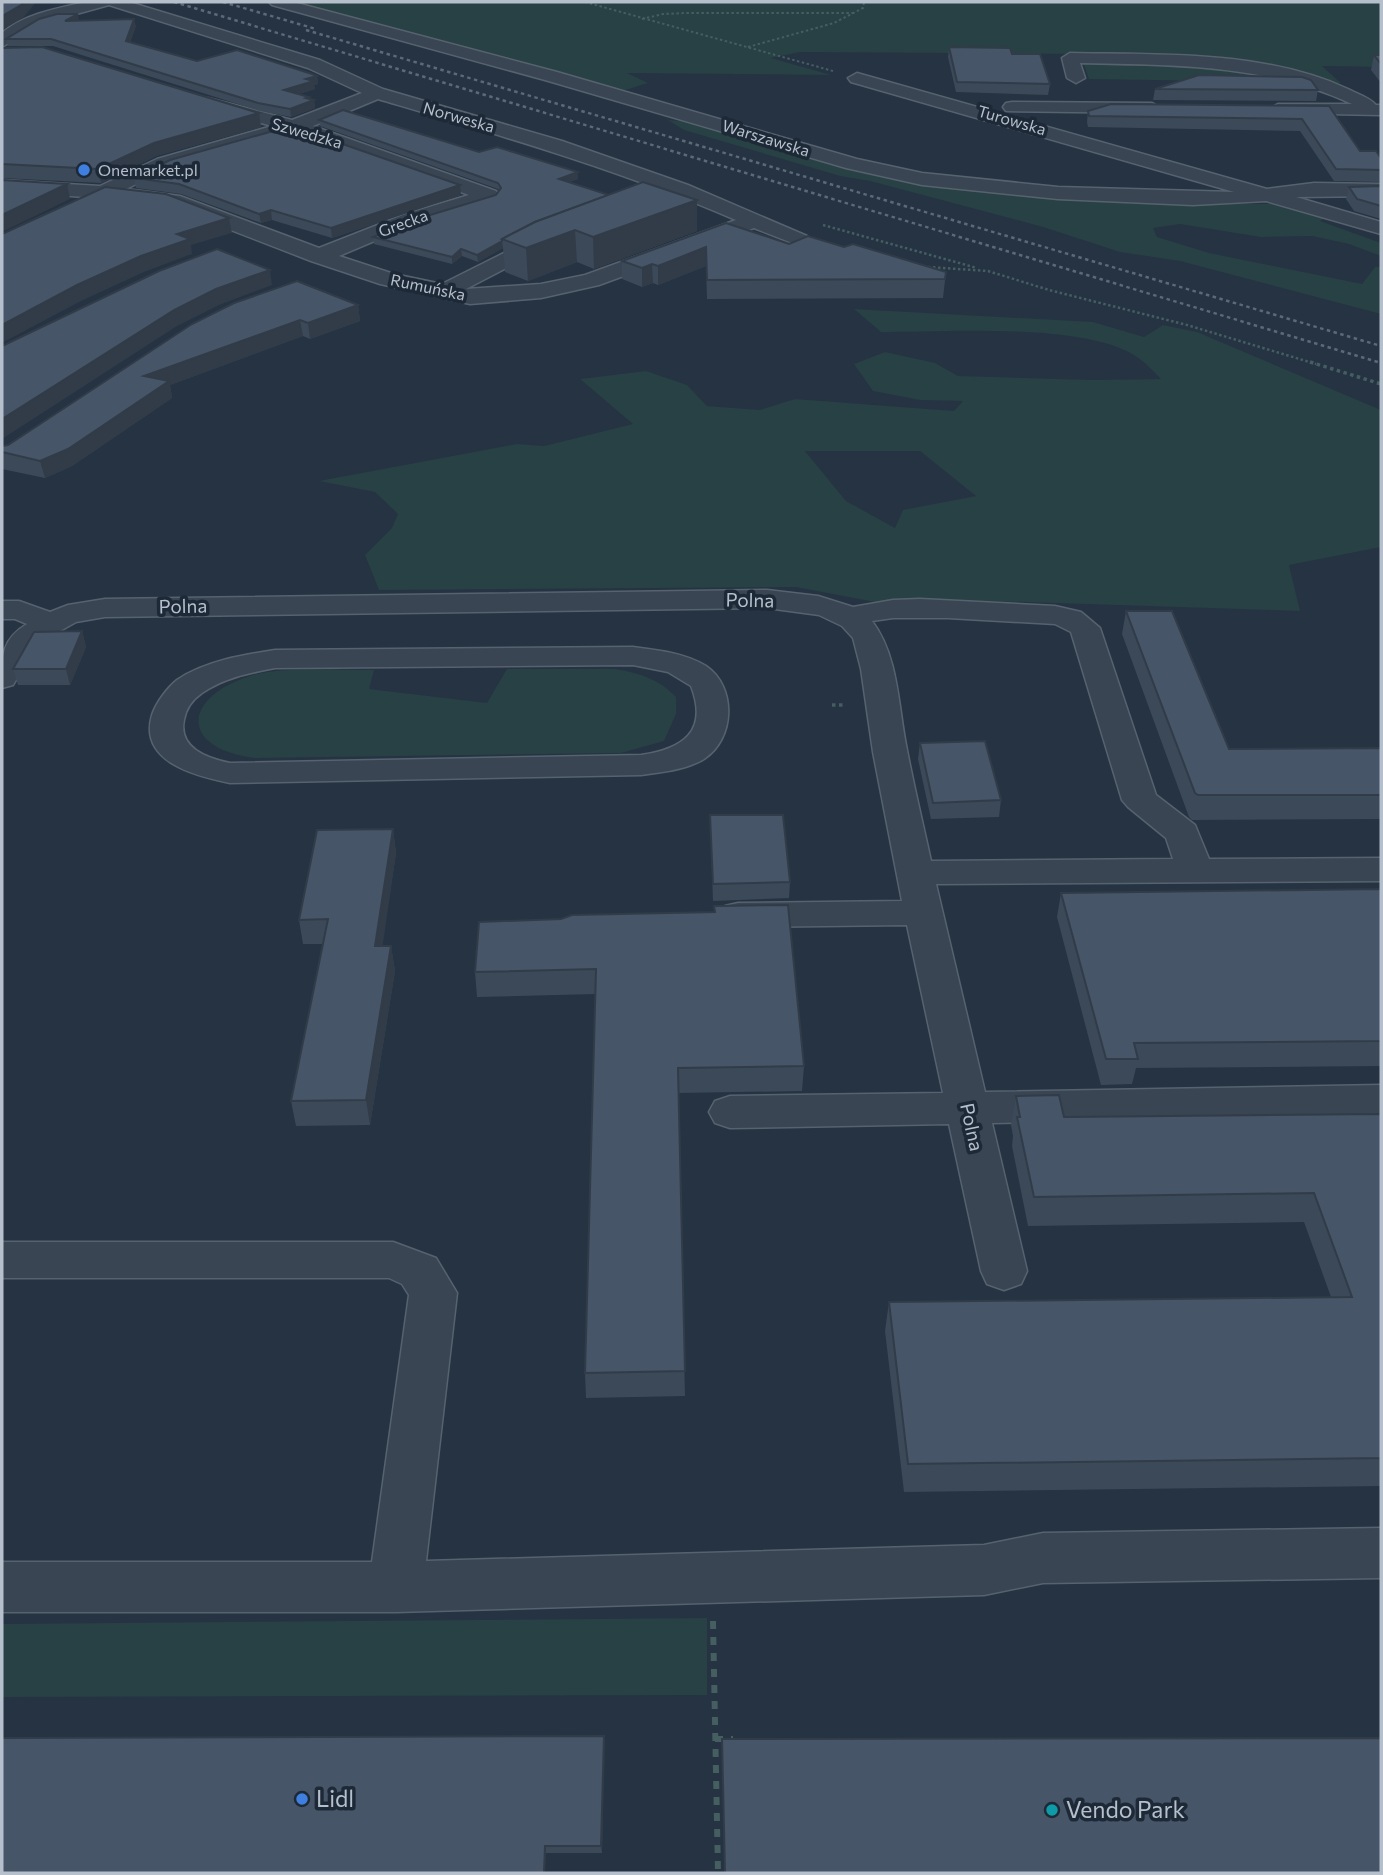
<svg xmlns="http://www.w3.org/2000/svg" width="1383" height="1875" font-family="Commissioner,sans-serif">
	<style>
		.green { fill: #274144; fill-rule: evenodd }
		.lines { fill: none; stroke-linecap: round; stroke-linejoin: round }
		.minor-casing { stroke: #57626f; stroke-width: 3 }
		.path-far3 { stroke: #455e60; stroke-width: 2; stroke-dasharray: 2.5 2.5; stroke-linecap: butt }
		.path-far2 { stroke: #455e60; stroke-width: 2.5; stroke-dasharray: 2.5 2.5; stroke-linecap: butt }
		.path-far1 { stroke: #455e60; stroke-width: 3.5; stroke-dasharray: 3.5 3.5; stroke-linecap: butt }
		.path { stroke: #455e60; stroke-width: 6; stroke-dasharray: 8 8; stroke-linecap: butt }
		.minor { fill: #394552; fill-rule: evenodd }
		.rail { stroke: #5b6979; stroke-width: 2.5; stroke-dasharray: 3.5 3.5; stroke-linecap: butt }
		.wall { fill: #3c4959 }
		.shaded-wall { fill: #313c48 }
		.building { fill: #465567; stroke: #313c48; stroke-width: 2 }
		.shop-dot { fill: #3f7fe0; stroke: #1e2937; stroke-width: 2.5 }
		.culture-dot { fill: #0f9aa8; stroke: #1e2937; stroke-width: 2.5 }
		.labels { text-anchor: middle; stroke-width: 7; stroke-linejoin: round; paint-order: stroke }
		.far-street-label { font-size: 16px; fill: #b6c0cc; stroke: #1e2937 }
		.far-poi-label { font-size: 16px; fill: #b6c0cc; stroke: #1e2937; text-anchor: start }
		.street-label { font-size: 19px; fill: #b6c0cc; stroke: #1e2937 }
		.near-poi-label { font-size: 23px; fill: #b6c0cc; stroke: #1e2937; text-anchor: start }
	</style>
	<rect width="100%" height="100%" fill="#253343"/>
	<g class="green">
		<path d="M281,2h1100v65l-59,-1 19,17 -252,-4 -9,-25 -280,-2 -29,6 60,17 -204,-2 21,10 -42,13 -297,-82z"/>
		<path d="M668,120l24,2 216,60 230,22h138l51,13 -7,4 61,22v13l-32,-12 -37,-8 -51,1 -81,-13 -27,4 4,9 52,16 153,31 13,-17h6v47l-201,-53 -60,-9 -77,-25 -173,-46 -30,-5 -156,-46z"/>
		<path d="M854,309l239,13 51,15 19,-12 34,7 184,78v137l-92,18 11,46 -371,-12 -28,8 -105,-20 -417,3 -14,-35 27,-27 6,-14 -23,-22 -56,-11 198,-37 27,2 89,-22 -53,-45 66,-8 41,14 20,21 53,4 35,-11 159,12 9,-10 -43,-1 -47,-9 -19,-27 31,-12 50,11 23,13 134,4 69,-1c-7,-7 -15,-16 -24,-22 -50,-35 -193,-25 -256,-25zM805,451h115l56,45 -73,14 -8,18 -49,-27z"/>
		<path d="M507,669h108c24,4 44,10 61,28v17l-12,27 -43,12 -366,5c-77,-10 -72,-61 -5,-82 32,-10 89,-6 124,-6l-5,19 118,14z"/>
		<path d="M707,1618v77l-705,2v-73z"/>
	</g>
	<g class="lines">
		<defs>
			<g id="minor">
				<path d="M86,2h43l191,58 63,29 179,52 126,44 119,51 4,4 -4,4 -7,2 -46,-18 -155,57 -58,13 -71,6 -90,-20 -69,-23 -142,-55 -66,-8 -101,-6v-12l98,6 57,-27 115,-33 -70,-19 -3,-4 3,-4 6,-1 84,22 70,-27 -54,-25 -199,-63 -69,19 -38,23v-14c22,-19 56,-25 84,-31zM378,99c121,36 242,71 358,121l-151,55 -44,9 -75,5 92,-48 4,-4 -4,-4h-14l-102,51 -48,-10 -55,-18 78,-33 79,-24 3,-4 -3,-4 -183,-65zM293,131l6,2 170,62 -66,20 -84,33 -139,-52 -54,-7 45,-22z"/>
				<path d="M269,2h24l264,70 300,87 65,14 136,14 176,5 -383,-110 -3,-4 9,-5 410,116 47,-6 67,1v12l-85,1 85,25v12l-115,-33 -73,4 -135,-6 -136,-14 -76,-17 -301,-88 -273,-75z"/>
				<path d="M1070,53c91,2 194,-3 278,36 9,5 21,8 28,16h5v10l-109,-2 -3,-4 9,-5h74c-85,-40 -180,-39 -272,-41l5,15 -9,5 -9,-5 -5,-20z"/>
				<path d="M1012,102l140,1 9,5 -9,5 -146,-2 -3,-4 3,-4z"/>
				<path d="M767,590l51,6 35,11 40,-7 27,-1 135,7 26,6 19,16 56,167 39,30 14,34 172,-1v23l-445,3 49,208 396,-7v30l-389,8 35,148 -6,13 -17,6 -17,-6 -6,-13 -32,-147 -219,4 -15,-5 -6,-11 6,-11 15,-5 213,-3 -36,-168 -169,2 -13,-3 -6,-9 6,-9 13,-3 164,-2 -29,-149 -12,-83 -8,-31 -11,-12 -23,-11 -52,-7 -662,9 -29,5 -39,22 -24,41 -11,3c0,-30 -2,-48 25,-64l-12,-5h-13v-18h17l31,11 18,-7 37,-6zM893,618h55l107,6 16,8 51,168 6,7 38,31 7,21 -242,2c-8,-37 -17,-74 -24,-111 -9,-43 -8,-93 -35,-129z"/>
				<path d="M633,647c24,3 52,6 73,19 31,21 29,73 -2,93 -18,11 -43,13 -63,16l-411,8c-34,-7 -92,-21 -78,-68 4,-12 15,-27 25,-35 28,-19 66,-25 98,-30zM633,665l35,7 23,14c18,46 -9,63 -50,69l-411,8c-23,-5 -52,-15 -46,-43 2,-12 8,-20 18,-27 22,-15 47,-20 73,-25z"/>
				<path d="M2,1242h391l43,16 21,35 -31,268 558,-16 59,-12 338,-5v50l-338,5 -59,12 -588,17h-394v-50h370l37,-267 -7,-11 -13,-6h-387z"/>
			</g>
		</defs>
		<use href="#minor" class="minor-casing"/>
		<g class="path-far3">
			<path d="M585,2l248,69"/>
			<path d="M642,19l21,-5 23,-1h168"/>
			<path d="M748,47l86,-24 29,-15 1,-6"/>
		</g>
		<g class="path-far2">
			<path d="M823,225l154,43"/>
			<path d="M928,267l60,4 61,19 138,35 129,39"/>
		</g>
		<g class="path-far1">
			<path d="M1310,362l71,22"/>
			<path d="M832,705h14"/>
		</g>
		<g class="path">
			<path d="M713,1621l5,252"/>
			<path d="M715,1739h18"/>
		</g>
		<use href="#minor" class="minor"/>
		<g class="rail">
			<path d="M174,2l1207,361"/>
			<path d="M223,2l93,27"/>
			<path d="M306,30l1075,316"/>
		</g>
	</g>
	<g class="wall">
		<path d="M79,21l57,5 -6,16 67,19 120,15 1,8 -4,1 1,4 -16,5 15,6 1,8 -24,9 -31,-6 -207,-65h-45l-2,-7z"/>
		<path d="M949,47l63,7 38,30 -2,11 -92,-3 -8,-35z"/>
		<path d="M2,48l257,65 2,14 -105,29 -55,27 -99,-5z"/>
		<path d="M1374,55h7v28l-10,-13z"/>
		<path d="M1155,89l163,1 -2,11 -163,-1z"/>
		<path d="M1329,106l31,45 21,7v24l-47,-1 -34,-50 -212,-4 -1,-5 1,-11z"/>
		<path d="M319,120l160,32 99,27 -9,3 40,13 88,5v31l-103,38 -17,-7 -49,19 -23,-9 -2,-24 -25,14 -16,-6 -10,8 -78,-20 -1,-7 123,-42 3,-4 -1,-2 -178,-63z"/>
		<path d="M134,178l327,17 -129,43 -60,-18 -11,3 -80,-29 -45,-6z"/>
		<path d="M1381,186v33l-27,-8 -8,-12 3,-12z"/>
		<path d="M789,244l55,3 102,25 -3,26 -236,1 -1,-33 -48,19 -5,-2 -11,4 -20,-8v-18z"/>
		<path d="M358,305l2,16 -50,18 -7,-3 -133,49 2,13 -100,68 -27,12 -43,-9v-23l6,-1 184,-121z"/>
		<path d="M1126,611l103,138 152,-1v71l-189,1 -3,-3 -67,-183z"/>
		<path d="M82,631l4,16 -16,38h-52l-5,-16z"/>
		<path d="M920,743l81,57 -2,17 -68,2 -13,-60z"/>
		<path d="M710,815l80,67 -1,16 -76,3z"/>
		<path d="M393,829l3,24 -14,93h9l4,25 -25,154 -74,1 -5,-25 32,-157h-20l-4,-24z"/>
		<path d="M1381,889v177l-245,2 -4,16 -31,1 -44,-168 4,-24z"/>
		<path d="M561,919l243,147 -2,25 -124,2 7,303 -99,2 -1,-25 11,-379 -119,3 -2,-25z"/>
		<path d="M1016,1096l48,21 317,-3v372l-477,6 -19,-161 4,-29 442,-5 -27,-75 -276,4 -16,-80 1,-10 -2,-11z"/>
		<path d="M604,1736l-2,117h-56l-544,20z"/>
	</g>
	<g class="shaded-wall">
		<path d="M23,2h13l-12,15 -22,13v-14z"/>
		<path d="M78,14l1,7h-14z"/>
		<path d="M134,19l2,7 -9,23 -1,-8z"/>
		<path d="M317,76l1,8 -4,1 1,4 -30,9 -1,-8 22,-11z"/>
		<path d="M309,97v5l5,-2 1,8 -24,9 -1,-8z"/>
		<path d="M259,113l2,14 -105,29 -55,27 -3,-14 56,-26z"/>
		<path d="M578,172v7l-19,6v-6z"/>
		<path d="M67,184l3,15 -68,33v-17z"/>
		<path d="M460,185l1,10 -129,43 -1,-10z"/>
		<path d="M697,200v31l-103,38 -1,-32z"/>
		<path d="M271,210l1,10 -11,3 -2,-9z"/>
		<path d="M229,218l3,15 -41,12 1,9 -48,18 -63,29 -79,42v-18l175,-91z"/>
		<path d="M575,230l2,32 -49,19 -2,-33z"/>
		<path d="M502,241l1,7 -25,14 -1,-7z"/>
		<path d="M706,247v19l-48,19v-19z"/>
		<path d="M461,249l1,7 -10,8v-7z"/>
		<path d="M652,264l1,19 -11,4v-19z"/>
		<path d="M270,270l2,15 -53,20 -42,21 -175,113v-20l172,-109 42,-21z"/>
		<path d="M358,305l2,16 -50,18 -2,-16z"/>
		<path d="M300,320l3,16 -133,49 2,13 -100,68 -27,12 -5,-17 104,-85z"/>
		<path d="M82,631l4,16 -16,38 -4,-16z"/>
		<path d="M393,829l3,24 -17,118 -4,-25z"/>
		<path d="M391,946l4,25 -25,154 -4,-25z"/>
		<path d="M604,1736l1,8 -3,109 -1,-7z"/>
		<path d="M545,1846l1,7 -1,20h-1z"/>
	</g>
	<g class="building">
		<path d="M2,2h21l-2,3 -19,11z"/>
		<path d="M57,14h21l-13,7 69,-2 -8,22 71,20 40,-11 75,24 5,2 -11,3 8,2 -30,9 25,7 -3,1 8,2 -24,9 -32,-6 -207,-64h-45l33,-20z"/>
		<path d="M42,47l217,66 -105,30 -56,26 -96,-5v-116z"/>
		<path d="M949,47l61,1 2,6h28l10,30 -93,-2z"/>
		<path d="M1374,55h7v9z"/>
		<path d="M1199,75l103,2 9,3 7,10 -163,-1z"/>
		<path d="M1111,104l218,2 31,45h16l5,7v12l-45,-1 -34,-50 -213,-3 -1,-5z"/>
		<path d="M343,110l136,42 18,-5 81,25 -19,7 50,16 -74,27 -33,17v2l-25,14 -16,-6 -9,8 -79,-20 44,-18 79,-24 5,-7 -3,-5 -179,-63z"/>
		<path d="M291,126l169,59 -129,43 -60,-18 -12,4 -80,-30 -45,-6 36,-18z"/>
		<path d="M2,180l65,4 -65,31z"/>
		<path d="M643,182l54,18 -104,37 -18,-7 -49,18 -24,-9 33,-17z"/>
		<path d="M1381,186v20l-24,-7 -8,-12z"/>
		<path d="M105,187l61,7 63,24 -52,16 13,5 -49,17 -64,29 -75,40v-91z"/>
		<path d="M726,223l63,21 19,-8 36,11 9,-3 93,28 -1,7 -238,1 -1,-33 -48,19 -6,-2 -10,4 -20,-7z"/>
		<path d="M217,249l53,21 -54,19 -42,21 -172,109v-73l157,-75z"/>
		<path d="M297,281l61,24 -50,18 -8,-3 -156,56 25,5 -101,68 -28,12 -38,-9v-6l6,-1 184,-121 42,-21z"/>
		<path d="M1126,611h46l57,138 152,-1v47h-183l-3,-2z"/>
		<path d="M82,631l-16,38h-53l21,-37z"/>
		<path d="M985,741l16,59 -68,3 -13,-60z"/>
		<path d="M710,815h73l7,67 -77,2z"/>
		<path d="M393,829l-18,117h16l-25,154 -75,1 37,-182 -29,1 18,-90z"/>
		<path d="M1381,889v152l-247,2 4,16h-32l-45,-166z"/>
		<path d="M788,905l16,161 -126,2 7,303 -100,2 11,-404 -121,3 4,-50 82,-3 11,-4 143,-3 -1,-6z"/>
		<path d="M1059,1095l5,22 317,-3v344l-473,6 -19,-162 463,-5 -38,-104 -280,4 -17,-80h3l-4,-21z"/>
		<path d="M604,1736l-3,110h-56l-1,27h-542v-135z"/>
		<path d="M1381,1738v135h-656l-3,-134z"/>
	</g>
	<g class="shop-dot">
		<circle cx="84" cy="170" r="7"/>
		<circle cx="302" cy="1799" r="7"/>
	</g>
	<circle class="culture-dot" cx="1052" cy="1810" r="7"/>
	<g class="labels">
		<g class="far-street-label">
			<text transform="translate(459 117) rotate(16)" y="6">Norweska</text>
			<text transform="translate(1012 120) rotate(16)" y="6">Turowska</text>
			<text transform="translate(307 133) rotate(16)" y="6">Szwedzka</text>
			<text transform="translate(766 138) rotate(17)" y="6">Warszawska</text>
			<text transform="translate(403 223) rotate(-20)" y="6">Grecka</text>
			<text transform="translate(428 287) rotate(12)" y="6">Rumuńska</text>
		</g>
		<g class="far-poi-label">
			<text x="98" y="176">Onemarket.pl</text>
		</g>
		<g class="street-label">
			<text transform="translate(750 600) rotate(1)" y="7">Polna</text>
			<text transform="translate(183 606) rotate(-1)" y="7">Polna</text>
			<text transform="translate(972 1127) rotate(78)" y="7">Polna</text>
		</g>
		<g class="near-poi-label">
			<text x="316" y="1807">Lidl</text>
			<text x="1066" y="1818">Vendo Park</text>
		</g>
	</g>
	<rect width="1383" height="1875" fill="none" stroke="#b6c0cc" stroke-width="7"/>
</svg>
